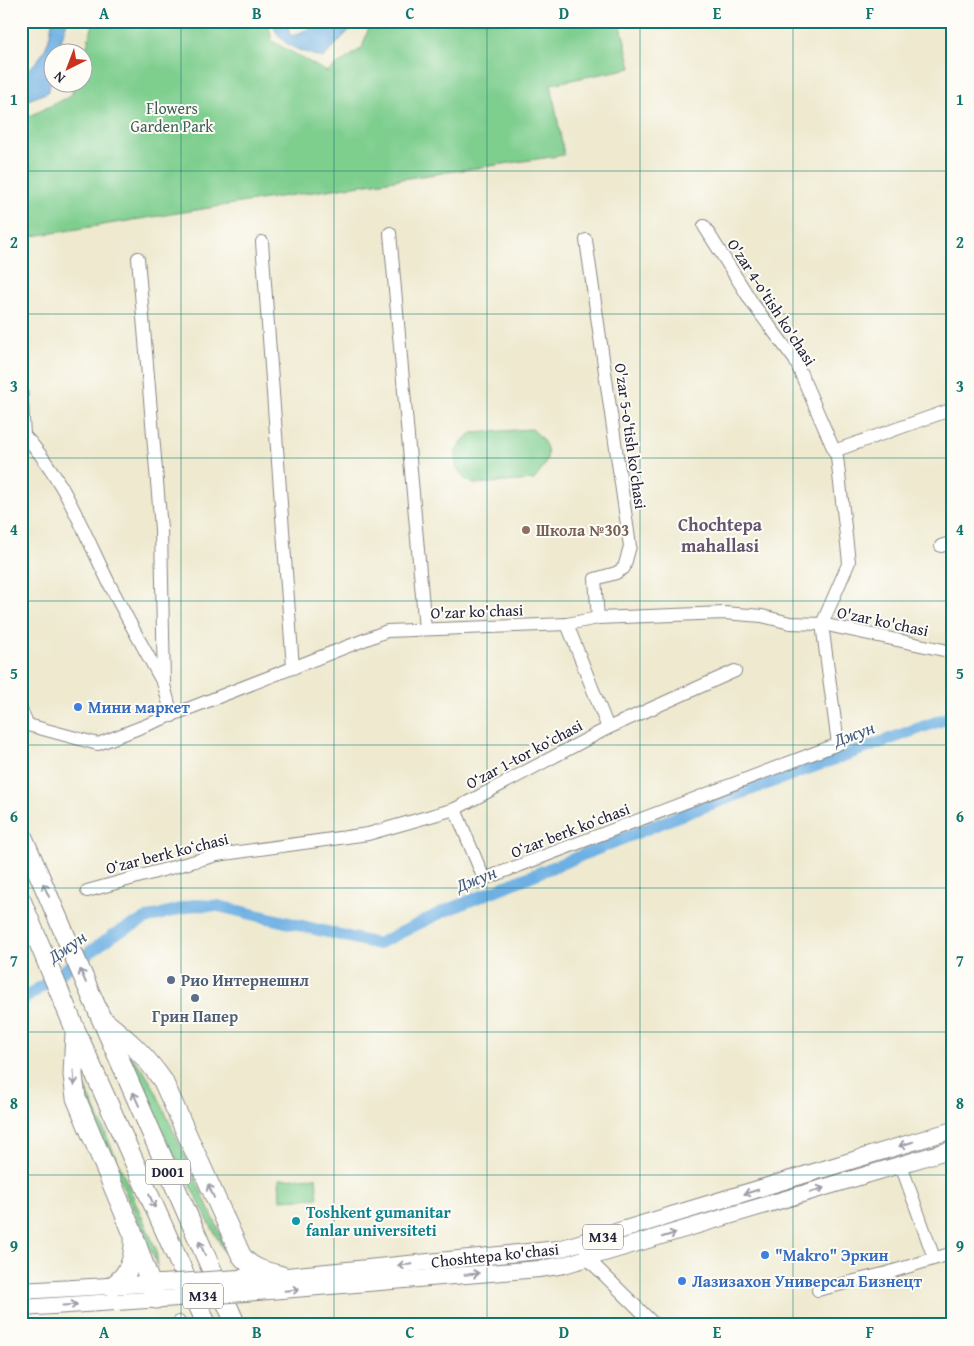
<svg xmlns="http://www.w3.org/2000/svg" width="974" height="1346" font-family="'Gentium Book Plus',serif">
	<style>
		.green { fill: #7ece8e; stroke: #507864 }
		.water { fill: #6eb0e3; stroke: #48698f }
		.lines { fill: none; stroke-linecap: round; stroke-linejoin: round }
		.canal { stroke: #6eb0e3; stroke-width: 12 }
		.minor-casing { stroke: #888685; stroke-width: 14 }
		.major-casing { stroke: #888685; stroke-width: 18 }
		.highway-casing { stroke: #888685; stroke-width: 21 }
		.minor { stroke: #fff; stroke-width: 12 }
		.major { stroke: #fff; stroke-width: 16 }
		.highway { stroke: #fff; stroke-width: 19 }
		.major-bridge-casing { stroke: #888685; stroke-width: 18; stroke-linecap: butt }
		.major-bridge { stroke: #fff; stroke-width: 16 }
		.oneway { stroke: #9c9ca7 }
		.grid { fill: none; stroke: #0f766e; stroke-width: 1; stroke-opacity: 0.55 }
		.education-dot { fill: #8d6e63; stroke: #fdfcf7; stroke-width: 2 }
		.shop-dot { fill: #3f7fe0; stroke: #fdfcf7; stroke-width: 2 }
		.service-dot { fill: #5c6f8a; stroke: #fdfcf7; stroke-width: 2 }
		.culture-dot { fill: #0f9aa8; stroke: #fdfcf7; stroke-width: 2 }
		.labels { text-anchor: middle; stroke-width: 4; stroke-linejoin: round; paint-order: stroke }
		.shield { fill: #fdfcf7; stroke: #646373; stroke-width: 1 }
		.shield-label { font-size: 15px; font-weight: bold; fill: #22223b }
		.park-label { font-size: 16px; fill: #425e58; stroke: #fdfcf7 }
		.street-label { font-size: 16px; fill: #22223b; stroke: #fdfcf7 }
		.education-label { font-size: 16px; font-weight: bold; fill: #785e54; stroke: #fdfcf7; text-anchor: start }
		.shop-label { font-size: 16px; font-weight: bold; fill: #366cbe; stroke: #fdfcf7; text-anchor: start }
		.service-label { font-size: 16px; font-weight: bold; fill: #4e5e75; stroke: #fdfcf7; text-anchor: start }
		.culture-label { font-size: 16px; font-weight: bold; fill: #0d838f; stroke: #fdfcf7; text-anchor: start }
		.neighbourhood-label { font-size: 18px; font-weight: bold; fill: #66546f; stroke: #fdfcf7 }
		.water-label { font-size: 18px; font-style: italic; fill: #405b7e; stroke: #fdfcf7 }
		.neatline { fill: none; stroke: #0f766e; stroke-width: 2 }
		.grid-label { font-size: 16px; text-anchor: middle; font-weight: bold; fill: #0f766e }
	</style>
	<rect width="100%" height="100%" fill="#fdfcf7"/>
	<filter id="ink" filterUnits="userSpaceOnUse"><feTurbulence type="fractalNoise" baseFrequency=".02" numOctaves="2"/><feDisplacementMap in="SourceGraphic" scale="10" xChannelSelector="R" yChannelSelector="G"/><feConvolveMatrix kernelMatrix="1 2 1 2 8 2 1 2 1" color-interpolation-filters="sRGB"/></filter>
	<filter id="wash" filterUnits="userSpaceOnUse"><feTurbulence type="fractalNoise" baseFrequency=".0096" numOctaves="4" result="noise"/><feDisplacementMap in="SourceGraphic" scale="20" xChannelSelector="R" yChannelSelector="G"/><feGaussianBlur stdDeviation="1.12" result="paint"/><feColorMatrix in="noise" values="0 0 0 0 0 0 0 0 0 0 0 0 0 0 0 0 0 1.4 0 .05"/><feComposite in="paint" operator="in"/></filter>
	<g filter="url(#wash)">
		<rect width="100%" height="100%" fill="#eee9cf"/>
		<g class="green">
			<path d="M94,21h174l4,20 55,31 35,-24 9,-27h249l11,47 -80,16 13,71 -305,45 -238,38v-118l50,-24 4,-13 7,-1 1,-23z"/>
			<path d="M532,429c22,19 19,30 2,51l-60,4 -9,-5 -9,-12v-16l8,-12 8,-6z"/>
			<path d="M129,1054l14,16 11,18 67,147 4,18 -65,-125z"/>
			<path d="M80,1075l76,174 2,18 -75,-171z"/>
			<path d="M316,1177l2,21 -38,2 -1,-21z"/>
		</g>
		<g class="water">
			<path d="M52,21h15l-6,20 1,11h-10v27l-4,13 -27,11v-27c21,-18 28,-27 31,-55z"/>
			<path d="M272,21h16l1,13 4,2 32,-15h33l-35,37c-22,-7 -44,-11 -51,-37z"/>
		</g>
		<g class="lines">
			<path class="canal" d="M21,1001l94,-67 33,-16 45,-13 25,1 160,38 62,-31 241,-98 272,-99"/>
		</g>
	</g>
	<g filter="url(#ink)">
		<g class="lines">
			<defs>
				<g id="minor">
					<path d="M390,233l35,396"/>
					<path d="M586,240l44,306 -6,22 -8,5 -21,6 3,39"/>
					<path d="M262,242l31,426"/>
					<path d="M138,258l23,271 3,156 8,31"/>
					<path d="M21,385l3,50"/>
					<path d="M21,432c44,45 64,105 92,159 16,31 33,61 50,92"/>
					<path d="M834,451l119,-42"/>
					<path d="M941,546l12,-4"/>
					<path d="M567,624l41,104"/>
					<path d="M21,710l7,15"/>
					<path d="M21,728l7,-3 70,19 289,-113 180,-7 31,-6 126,-5 38,3 28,7 32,1 131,28"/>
					<path d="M455,809l29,70 354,-135 -16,-120 27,-62 -12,-105 -42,-97 -42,-56 -49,-78"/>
					<path d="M87,891l130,-36 151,-21 87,-25 153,-81 127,-57"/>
					<path d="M901,1165l33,93"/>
					<path d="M584,1243l4,16 67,66"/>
					<path d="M818,1290l69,-17 66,-20"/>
					<path d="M179,1322l2,3"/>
				</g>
				<g id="major">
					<path d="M240,1278l47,-2 272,-27 394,-119"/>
					<path d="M21,1291l140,-8"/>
					<path d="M244,1293l295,-24 25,-4 389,-116"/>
					<path d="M21,1308l142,-9"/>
				</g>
				<g id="highway">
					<path d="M21,833l80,185 135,307"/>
					<path d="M21,900l54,129 132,296"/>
					<path d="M104,1021c24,19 41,34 59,60l78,174c10,14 25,17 41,21"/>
					<path d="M75,1033l-2,42 3,23 58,138c1,20 -4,39 -22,50"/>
					<path d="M135,1240l21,59"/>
				</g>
			</defs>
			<use href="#minor" class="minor-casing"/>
			<use href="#major" class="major-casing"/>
			<use href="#highway" class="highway-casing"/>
			<use href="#minor" class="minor"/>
			<use href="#major" class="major"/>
			<use href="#highway" class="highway"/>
			<defs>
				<g id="major-bridge">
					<path d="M161,1283l79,-5"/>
					<path d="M163,1299l81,-6"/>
				</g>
			</defs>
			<use href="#major-bridge" class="major-bridge-casing"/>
			<use href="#major-bridge" class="major-bridge"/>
		</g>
		<defs><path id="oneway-shaft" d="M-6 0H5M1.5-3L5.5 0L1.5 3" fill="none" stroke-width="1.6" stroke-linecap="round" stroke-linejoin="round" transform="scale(1.25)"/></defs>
		<g class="oneway">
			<use href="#oneway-shaft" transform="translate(46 890) rotate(-114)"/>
			<use href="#oneway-shaft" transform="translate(83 976) rotate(-113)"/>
			<use href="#oneway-shaft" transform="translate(74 1078) rotate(86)"/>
			<use href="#oneway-shaft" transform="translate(136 1099) rotate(-114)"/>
			<use href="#oneway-shaft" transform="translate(906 1144) rotate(163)"/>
			<use href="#oneway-shaft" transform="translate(817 1190) rotate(-17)"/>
			<use href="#oneway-shaft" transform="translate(211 1191) rotate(-114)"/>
			<use href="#oneway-shaft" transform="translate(751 1192) rotate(163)"/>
			<use href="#oneway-shaft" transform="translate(152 1201) rotate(66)"/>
			<use href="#oneway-shaft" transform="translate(669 1235) rotate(-17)"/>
			<use href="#oneway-shaft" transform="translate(202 1248) rotate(-114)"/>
			<use href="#oneway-shaft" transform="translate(405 1265) rotate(175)"/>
			<use href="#oneway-shaft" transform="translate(472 1274) rotate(-5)"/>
			<use href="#oneway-shaft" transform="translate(292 1290) rotate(-5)"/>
			<use href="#oneway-shaft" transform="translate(70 1305) rotate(-3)"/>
		</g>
	</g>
	<path class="grid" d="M181,21v1304M334,21v1304M487,21v1304M640,21v1304M793,21v1304M21,171h932M21,314h932M21,458h932M21,601h932M21,745h932M21,888h932M21,1032h932M21,1175h932"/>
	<circle class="education-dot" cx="526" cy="530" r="5"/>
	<g class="shop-dot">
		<circle cx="78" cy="707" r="5"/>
		<circle cx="765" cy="1255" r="5"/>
		<circle cx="682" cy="1281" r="5"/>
	</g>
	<g class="service-dot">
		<circle cx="171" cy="980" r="5"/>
		<circle cx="195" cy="998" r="5"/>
	</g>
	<circle class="culture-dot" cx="296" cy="1221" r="5"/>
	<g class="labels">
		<g class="shield">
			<rect x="145.5" y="1159.5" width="45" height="25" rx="4"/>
			<rect x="583" y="1224.5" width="40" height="25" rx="4"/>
			<rect x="183" y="1283.5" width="40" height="25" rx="4"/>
		</g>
		<g class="shield-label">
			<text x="168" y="1177">D001</text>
			<text x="603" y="1242">M34</text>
			<text x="203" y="1301">M34</text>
		</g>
		<g class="park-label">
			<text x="172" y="114">Flowers<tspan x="172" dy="18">Garden Park</tspan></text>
		</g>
		<g class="street-label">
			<text transform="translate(772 302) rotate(57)" y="6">O'zar 4-o'tish ko'chasi</text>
			<text transform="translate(631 436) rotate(82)" y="6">O'zar 5-o'tish ko'chasi</text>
			<text transform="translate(477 611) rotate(-2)" y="6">O'zar ko'chasi</text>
			<text transform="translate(883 621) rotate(12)" y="6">O'zar ko'chasi</text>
			<text transform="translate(524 754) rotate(-28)" y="6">O‘zar 1-tor koʻchasi</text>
			<text transform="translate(570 830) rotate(-21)" y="6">Oʻzar berk koʻchasi</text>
			<text transform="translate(167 853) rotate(-14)" y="6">Oʻzar berk koʻchasi</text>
			<text transform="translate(495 1255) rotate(-6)" y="6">Choshtepa ko'chasi</text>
		</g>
		<g class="education-label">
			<text x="536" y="536">Школа №303</text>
		</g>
		<g class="shop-label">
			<text x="88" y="713">Мини маркет</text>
			<text x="775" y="1261">"Makro" Эркин</text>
			<text x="692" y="1287">Лазизахон Универсал Бизнецт</text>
		</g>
		<g class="service-label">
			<text x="181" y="986">Рио Интернешнл</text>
			<text x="195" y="1022" text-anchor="middle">Грин Папер</text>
		</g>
		<g class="culture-label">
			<text x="306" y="1218">Toshkent gumanitar<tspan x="306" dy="18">fanlar universiteti</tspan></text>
		</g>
		<g class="neighbourhood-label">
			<text x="720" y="531">Chochtepa<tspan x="720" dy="21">mahallasi</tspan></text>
		</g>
		<g class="water-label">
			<text transform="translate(854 734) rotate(-20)" y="6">Джун</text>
			<text transform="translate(476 879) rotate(-22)" y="6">Джун</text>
			<text transform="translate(67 947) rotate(-35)" y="6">Джун</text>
		</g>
	</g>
	<rect width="974" height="1346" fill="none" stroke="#fdfcf7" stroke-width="55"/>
	<g transform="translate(68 68) rotate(222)"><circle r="24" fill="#fdfcf7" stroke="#a5a5ac"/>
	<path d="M0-4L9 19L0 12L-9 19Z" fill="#c8321e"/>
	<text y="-8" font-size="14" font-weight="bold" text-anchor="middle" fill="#22223b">N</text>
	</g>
	<rect x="28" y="28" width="918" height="1290" class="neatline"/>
	<g class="grid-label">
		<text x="104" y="19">A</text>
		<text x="257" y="19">B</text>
		<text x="410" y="19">C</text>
		<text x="564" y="19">D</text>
		<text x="717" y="19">E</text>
		<text x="870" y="19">F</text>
		<text x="14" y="105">1</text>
		<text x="960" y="105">1</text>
		<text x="14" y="248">2</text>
		<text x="960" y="248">2</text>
		<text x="14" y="392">3</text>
		<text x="960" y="392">3</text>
		<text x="14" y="535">4</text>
		<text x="960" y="535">4</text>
		<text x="14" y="679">5</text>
		<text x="960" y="679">5</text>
		<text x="14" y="822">6</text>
		<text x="960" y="822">6</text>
		<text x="14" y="966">7</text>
		<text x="960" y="966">7</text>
		<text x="14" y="1109">8</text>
		<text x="960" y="1109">8</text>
		<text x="14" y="1252">9</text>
		<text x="960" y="1252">9</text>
		<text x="104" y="1338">A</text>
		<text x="257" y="1338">B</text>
		<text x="410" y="1338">C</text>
		<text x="564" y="1338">D</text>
		<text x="717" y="1338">E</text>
		<text x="870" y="1338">F</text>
	</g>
</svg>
